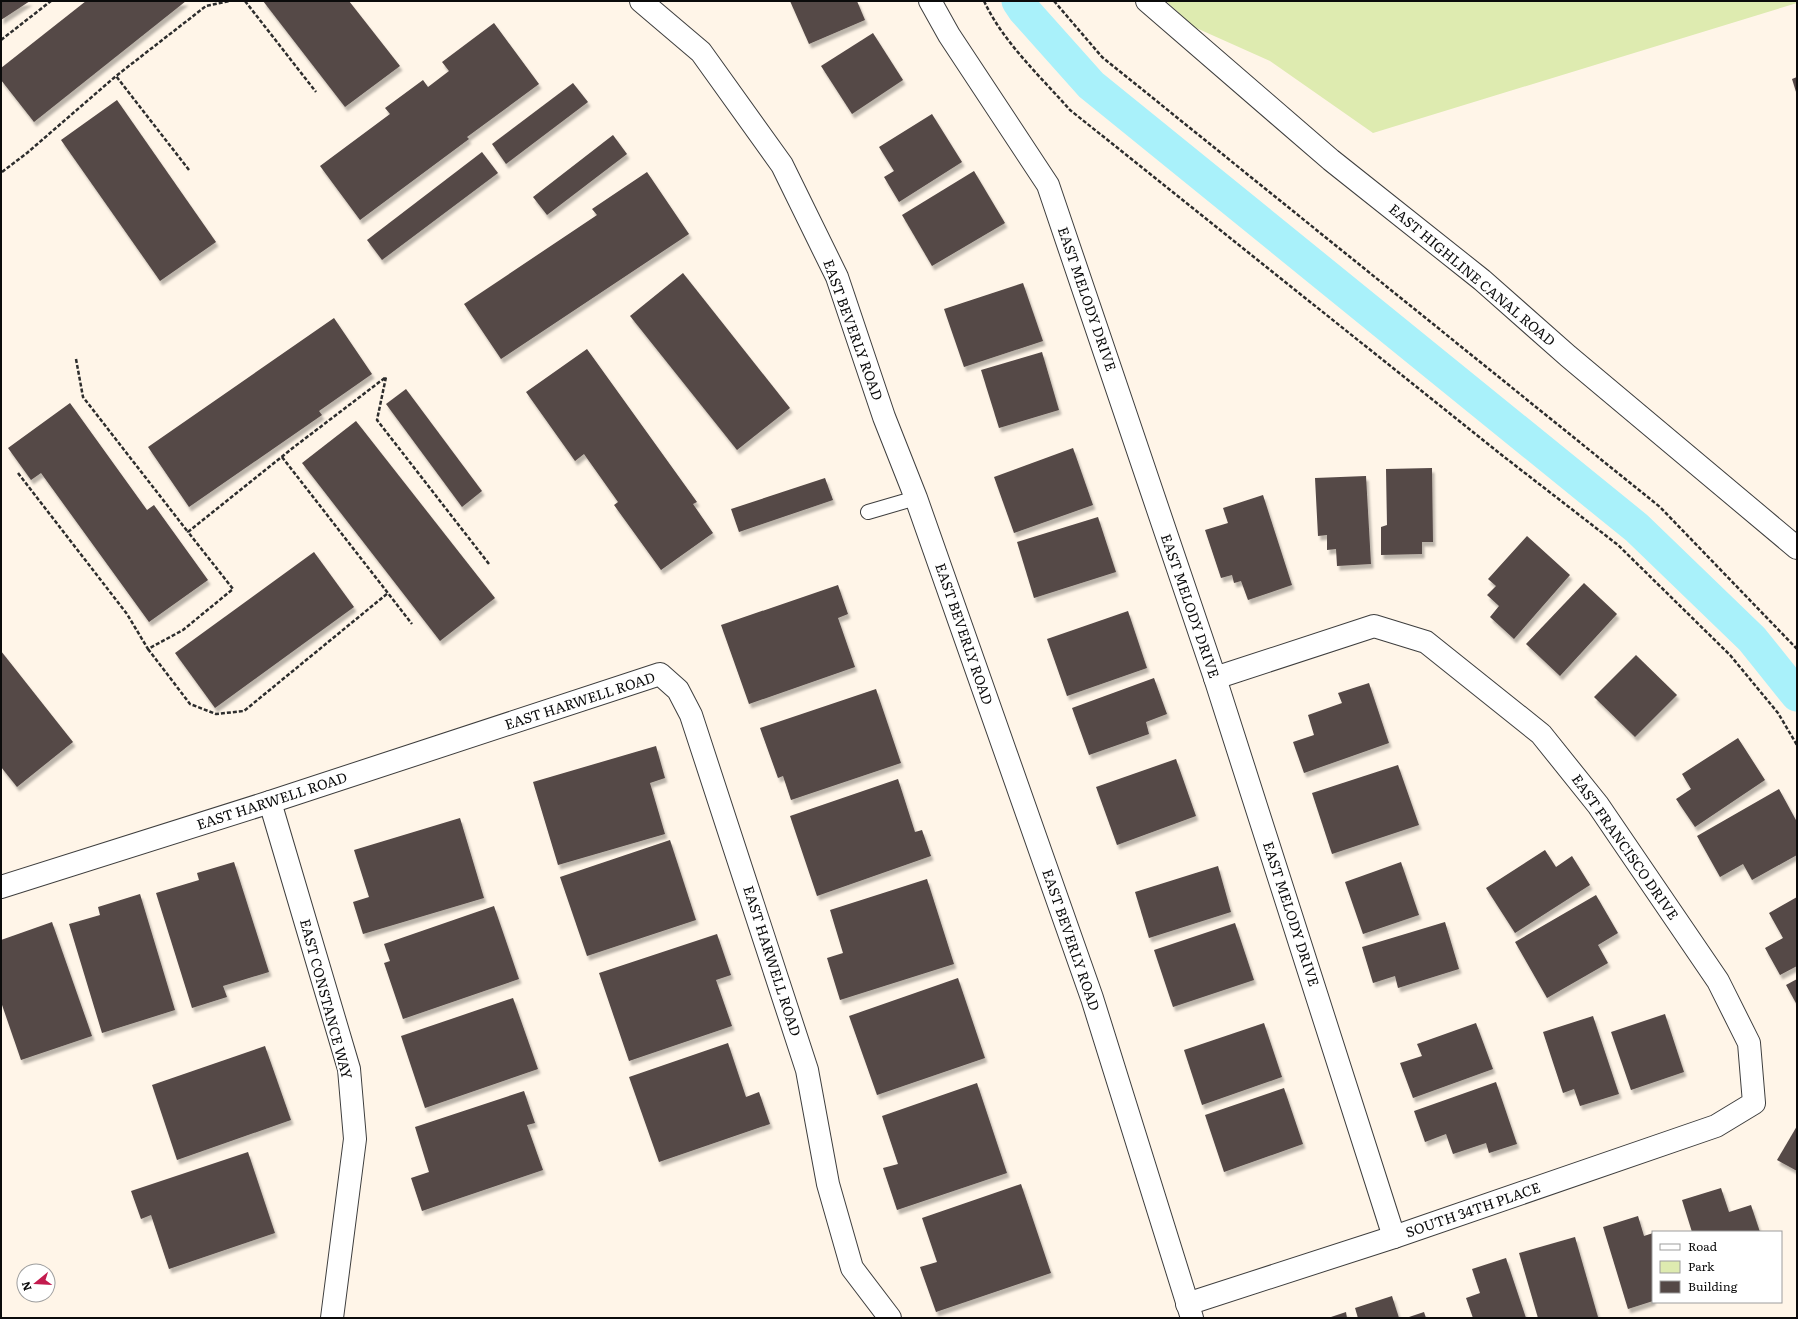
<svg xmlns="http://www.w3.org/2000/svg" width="1798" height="1319" font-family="Literata,serif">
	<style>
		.green { fill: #deebb0 }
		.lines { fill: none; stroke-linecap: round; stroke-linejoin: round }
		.canal { stroke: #a9f1fa; stroke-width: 33 }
		.building { fill: #544846; filter: url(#shadow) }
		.lane-casing { stroke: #3e3e3e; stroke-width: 16 }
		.street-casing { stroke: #3e3e3e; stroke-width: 24 }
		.path { stroke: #2d2d2d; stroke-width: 2.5; stroke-dasharray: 4 2; stroke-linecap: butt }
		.lane { stroke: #fff; stroke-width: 14 }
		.street { stroke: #fff; stroke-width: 22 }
		.labels { text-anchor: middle; stroke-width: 4; stroke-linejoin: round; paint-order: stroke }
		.street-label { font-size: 14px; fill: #0b0b0b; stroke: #fff }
	</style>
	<defs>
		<filter id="shadow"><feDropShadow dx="2.5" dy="4.5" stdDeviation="1" flood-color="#0004"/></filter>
	</defs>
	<rect width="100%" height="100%" fill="#fff5e8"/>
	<path class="green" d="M1166,1h631v2l-424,130 -103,-72 -76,-34z"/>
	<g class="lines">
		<path class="canal" d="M1018,1l6,9 67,75 546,443 115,111 45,56"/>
	</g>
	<g class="building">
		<path d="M1,1h29l-29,19z"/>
		<path d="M86,1h100l-152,121 -33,-42v-12z"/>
		<path d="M263,1h86l51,65 -55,41z"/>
		<path d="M790,1h67l8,19 -56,24z"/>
		<path d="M494,23l45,61 -72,53 2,2 -109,81 -40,-54 70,-52 -5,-6 38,-28 5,7 21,-16 -7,-9z"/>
		<path d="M873,33l30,47 -51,34 -31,-48z"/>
		<path d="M1797,77v18l-5,-16z"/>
		<path d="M573,83l15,19 -82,62 -14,-20z"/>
		<path d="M117,100l99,142 -56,39 -99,-141z"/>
		<path d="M932,114l30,48 -63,40 -15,-25 10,-6 -15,-24z"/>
		<path d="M613,135l14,19 -80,61 -14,-18z"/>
		<path d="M482,152l16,21 -116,87 -15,-20z"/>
		<path d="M974,171l31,52 -73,43 -30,-51z"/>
		<path d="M647,172l42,62 -188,125 -37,-55 133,-89 -5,-6z"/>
		<path d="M683,273l107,135 -53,42 -107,-134z"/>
		<path d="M1023,283l20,58 -79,26 -20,-58z"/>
		<path d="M334,318l38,56 -53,37 3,4 -133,92 -41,-60z"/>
		<path d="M587,349l110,153 -4,2 20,29 -52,37 -47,-65 4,-3 -34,-48 -9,7 -49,-69z"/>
		<path d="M1042,352l17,58 -60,18 -18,-58z"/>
		<path d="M406,389l76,102 -20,16 -76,-103z"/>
		<path d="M70,403l77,107 7,-5 54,75 -59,42 -108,-149 -10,7 -23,-32z"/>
		<path d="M356,421l139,177 -55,43 -138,-178z"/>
		<path d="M1073,448l20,57 -79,28 -20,-56z"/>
		<path d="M1432,468l1,74h-11v12l-41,1v-28l6,-2 -1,-56z"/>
		<path d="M1366,476l5,88 -34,2 -1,-17 -9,1v-15l-9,1 -3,-58z"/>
		<path d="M825,478l8,22 -94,32 -8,-23z"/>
		<path d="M1263,495l29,90 -44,15 -7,-19 -7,2 -2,-8 -11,3 -16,-48 23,-7 -5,-15z"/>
		<path d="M1098,517l18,55 -82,26 -17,-56z"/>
		<path d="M1527,536l43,39 -56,64 -24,-22 9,-11 -12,-11 9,-9 -8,-7z"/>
		<path d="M314,552l40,55 -139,101 -40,-55z"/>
		<path d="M1584,583l33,31 -57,62 -34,-32z"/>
		<path d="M838,585l10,29 -10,4 17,49 -106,37 -28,-79z"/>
		<path d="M1128,611l19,57 -80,28 -20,-57z"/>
		<path d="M1,651l72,91 -56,45 -16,-20z"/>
		<path d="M1636,655l41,40 -42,42 -41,-40z"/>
		<path d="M1154,678l13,36 -21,8 3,12 -60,21 -17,-47z"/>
		<path d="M1369,683l20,60 -85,30 -11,-31 21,-7 -6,-20 34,-12 -4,-10z"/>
		<path d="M876,689l25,74 -110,37 -8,-24 -5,2 -18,-50z"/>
		<path d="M1738,738l27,42 -70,47 -19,-28 15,-10 -9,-15z"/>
		<path d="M656,746l9,32 -15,5 15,51 -107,31 -25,-83z"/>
		<path d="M1176,759l20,57 -79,29 -21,-58z"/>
		<path d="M1398,765l21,60 -87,29 -20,-61z"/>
		<path d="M898,779l17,53 7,-2 9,26 -114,40 -27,-80z"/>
		<path d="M1779,789l18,33v33l-45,25 -9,-16 -23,13 -23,-41z"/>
		<path d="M460,818l24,80 -121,36 -10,-32 16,-5 -15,-47z"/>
		<path d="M670,840l26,80 -109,36 -27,-79z"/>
		<path d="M1545,850l11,17 16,-11 18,29 -75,48 -29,-45z"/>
		<path d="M234,862l35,110 -46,14 4,11 -35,11 -36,-115 43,-13 -2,-7z"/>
		<path d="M1401,862l18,53 -56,19 -18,-52z"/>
		<path d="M1218,866l13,46 -82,26 -14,-46z"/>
		<path d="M927,879l27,85 -114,36 -13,-42 16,-5 -13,-43z"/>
		<path d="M140,894l35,116 -73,23 -33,-109 31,-9 -2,-8z"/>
		<path d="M1596,895l22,38 -20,12 10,18 -61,35 -32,-56z"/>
		<path d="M1797,897v69l-17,9 -15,-27 18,-10 -14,-25z"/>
		<path d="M494,906l25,73 -116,40 -19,-56 6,-2 -6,-17z"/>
		<path d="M52,922l40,114 -71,24 -20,-58v-62z"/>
		<path d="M1445,922l14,47 -61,19 -3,-12 -22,7 -11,-36z"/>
		<path d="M1235,923l19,57 -81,27 -19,-57z"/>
		<path d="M717,934l14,41 -15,5 16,46 -103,35 -30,-88z"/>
		<path d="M958,978l27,80 -108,37 -28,-79z"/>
		<path d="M1797,979v26l-11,-20z"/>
		<path d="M513,998l25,71 -113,39 -24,-72z"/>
		<path d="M1665,1014l19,58 -53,18 -20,-58z"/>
		<path d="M1593,1016l26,78 -39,12 -6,-17 -11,4 -20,-61z"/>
		<path d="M1264,1023l18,54 -80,28 -18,-55z"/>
		<path d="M1476,1023l17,46 -80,29 -13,-35 22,-7 -5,-12z"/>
		<path d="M728,1043l18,54 13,-5 11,32 -111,38 -30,-85z"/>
		<path d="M265,1046l26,74 -114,40 -25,-75z"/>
		<path d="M1496,1082l21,62 -28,9 -3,-10 -33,11 -7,-20 -21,8 -11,-31z"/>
		<path d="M977,1083l30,90 -110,37 -14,-42 15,-4 -16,-48z"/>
		<path d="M1284,1088l19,56 -79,28 -19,-57z"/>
		<path d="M524,1091l11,32 -8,2 16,45 -121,41 -11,-33 18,-6 -14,-45z"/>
		<path d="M1797,1126v45l-20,-11z"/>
		<path d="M248,1152l27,81 -106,36 -18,-54 -10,4 -10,-28z"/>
		<path d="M1021,1184l30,89 -115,39 -16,-45 17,-5 -15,-44z"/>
		<path d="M1721,1188l8,24 22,-7 9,27h-68l-10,-32z"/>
		<path d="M1638,1216l6,20 9,-3v68l-25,8 -25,-82z"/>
		<path d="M1575,1237l23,80 -60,1 -19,-65z"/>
		<path d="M1506,1258l20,60h-53l-7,-20 14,-5 -8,-24z"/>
		<path d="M1392,1296l7,22h-41l-3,-10z"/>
		<path d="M1346,1312l1,6h-19z"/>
		<path d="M1424,1312l2,6h-20z"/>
	</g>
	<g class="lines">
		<defs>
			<path id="lane" d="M868,512l48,-14"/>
			<g id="street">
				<path d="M641,1l60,51 81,113 55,112 47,140 32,81 176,500 100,320"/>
				<path d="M930,1l19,34 99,150 167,493 179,559"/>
				<path d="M1147,1l184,159 151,120 86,76 229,192"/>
				<path d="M270,802l79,267 6,70 -23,179"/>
				<path d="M1,887l269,-85 390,-128 18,16 13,25 116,355 21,114 24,84 38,50"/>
				<path d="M1187,1304l207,-67 322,-111 38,-23 -5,-60 -31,-62 -120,-176 -57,-71 -115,-92 -52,-16 -159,52"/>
			</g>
		</defs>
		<use href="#lane" class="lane-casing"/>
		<use href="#street" class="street-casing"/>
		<g class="path">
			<path d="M245,1l71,91"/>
			<path d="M984,1c19,41 56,75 86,109l433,346 115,89 112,110 48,58 19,32"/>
			<path d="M1054,1l48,56 558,450 137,142"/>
			<path d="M1,40l50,-39"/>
			<path d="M189,170l-73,-94 90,-70 24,-5"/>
			<path d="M2,172l25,-19 89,-77"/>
			<path d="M76,359l7,38 105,135"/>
			<path d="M282,457l130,167"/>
			<path d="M18,473l109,141 21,35 35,-19 50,-41 -45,-57 106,-85 92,-70 -9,43 112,144"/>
			<path d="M148,649l42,55 26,10 28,-3 144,-118"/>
		</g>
		<use href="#lane" class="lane"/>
		<use href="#street" class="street"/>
	</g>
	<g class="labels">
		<g class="street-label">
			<text transform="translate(1472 275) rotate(40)" y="5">EAST HIGHLINE CANAL ROAD</text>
			<text transform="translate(1087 299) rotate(71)" y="5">EAST MELODY DRIVE</text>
			<text transform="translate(853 330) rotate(70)" y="5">EAST BEVERLY ROAD</text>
			<text transform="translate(1190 606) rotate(71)" y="5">EAST MELODY DRIVE</text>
			<text transform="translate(964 634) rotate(71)" y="5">EAST BEVERLY ROAD</text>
			<text transform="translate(580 701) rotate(-18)" y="5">EAST HARWELL ROAD</text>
			<text transform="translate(272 801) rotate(-18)" y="5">EAST HARWELL ROAD</text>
			<text transform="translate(1625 847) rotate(55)" y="5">EAST FRANCISCO DRIVE</text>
			<text transform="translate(1291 914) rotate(72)" y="5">EAST MELODY DRIVE</text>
			<text transform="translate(1071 940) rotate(71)" y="5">EAST BEVERLY ROAD</text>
			<text transform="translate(772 961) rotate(72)" y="5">EAST HARWELL ROAD</text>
			<text transform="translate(326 999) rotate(75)" y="5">EAST CONSTANCE WAY</text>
			<text transform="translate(1473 1210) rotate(-19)" y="5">SOUTH 34TH PLACE</text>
		</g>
	</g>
	<rect width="1798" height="1319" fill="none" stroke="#0b0b0b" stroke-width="4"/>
	<rect x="1652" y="1231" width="130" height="72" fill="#ffffff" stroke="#9d9d9d"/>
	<rect x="1660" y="1244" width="20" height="6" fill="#ffffff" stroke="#9d9d9d"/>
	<text x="1688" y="1251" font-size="12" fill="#0b0b0b">Road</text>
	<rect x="1660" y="1261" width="20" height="12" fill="#deebb0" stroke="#9d9d9d"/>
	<text x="1688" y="1271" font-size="12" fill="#0b0b0b">Park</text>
	<rect x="1660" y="1281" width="20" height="12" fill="#544846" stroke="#9d9d9d"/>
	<text x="1688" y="1291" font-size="12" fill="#0b0b0b">Building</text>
	<g transform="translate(36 1283) rotate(252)"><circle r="19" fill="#ffffff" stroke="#9d9d9d"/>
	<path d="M0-3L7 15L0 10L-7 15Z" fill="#c31b4e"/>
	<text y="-6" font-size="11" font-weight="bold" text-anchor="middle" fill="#0b0b0b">N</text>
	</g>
</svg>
